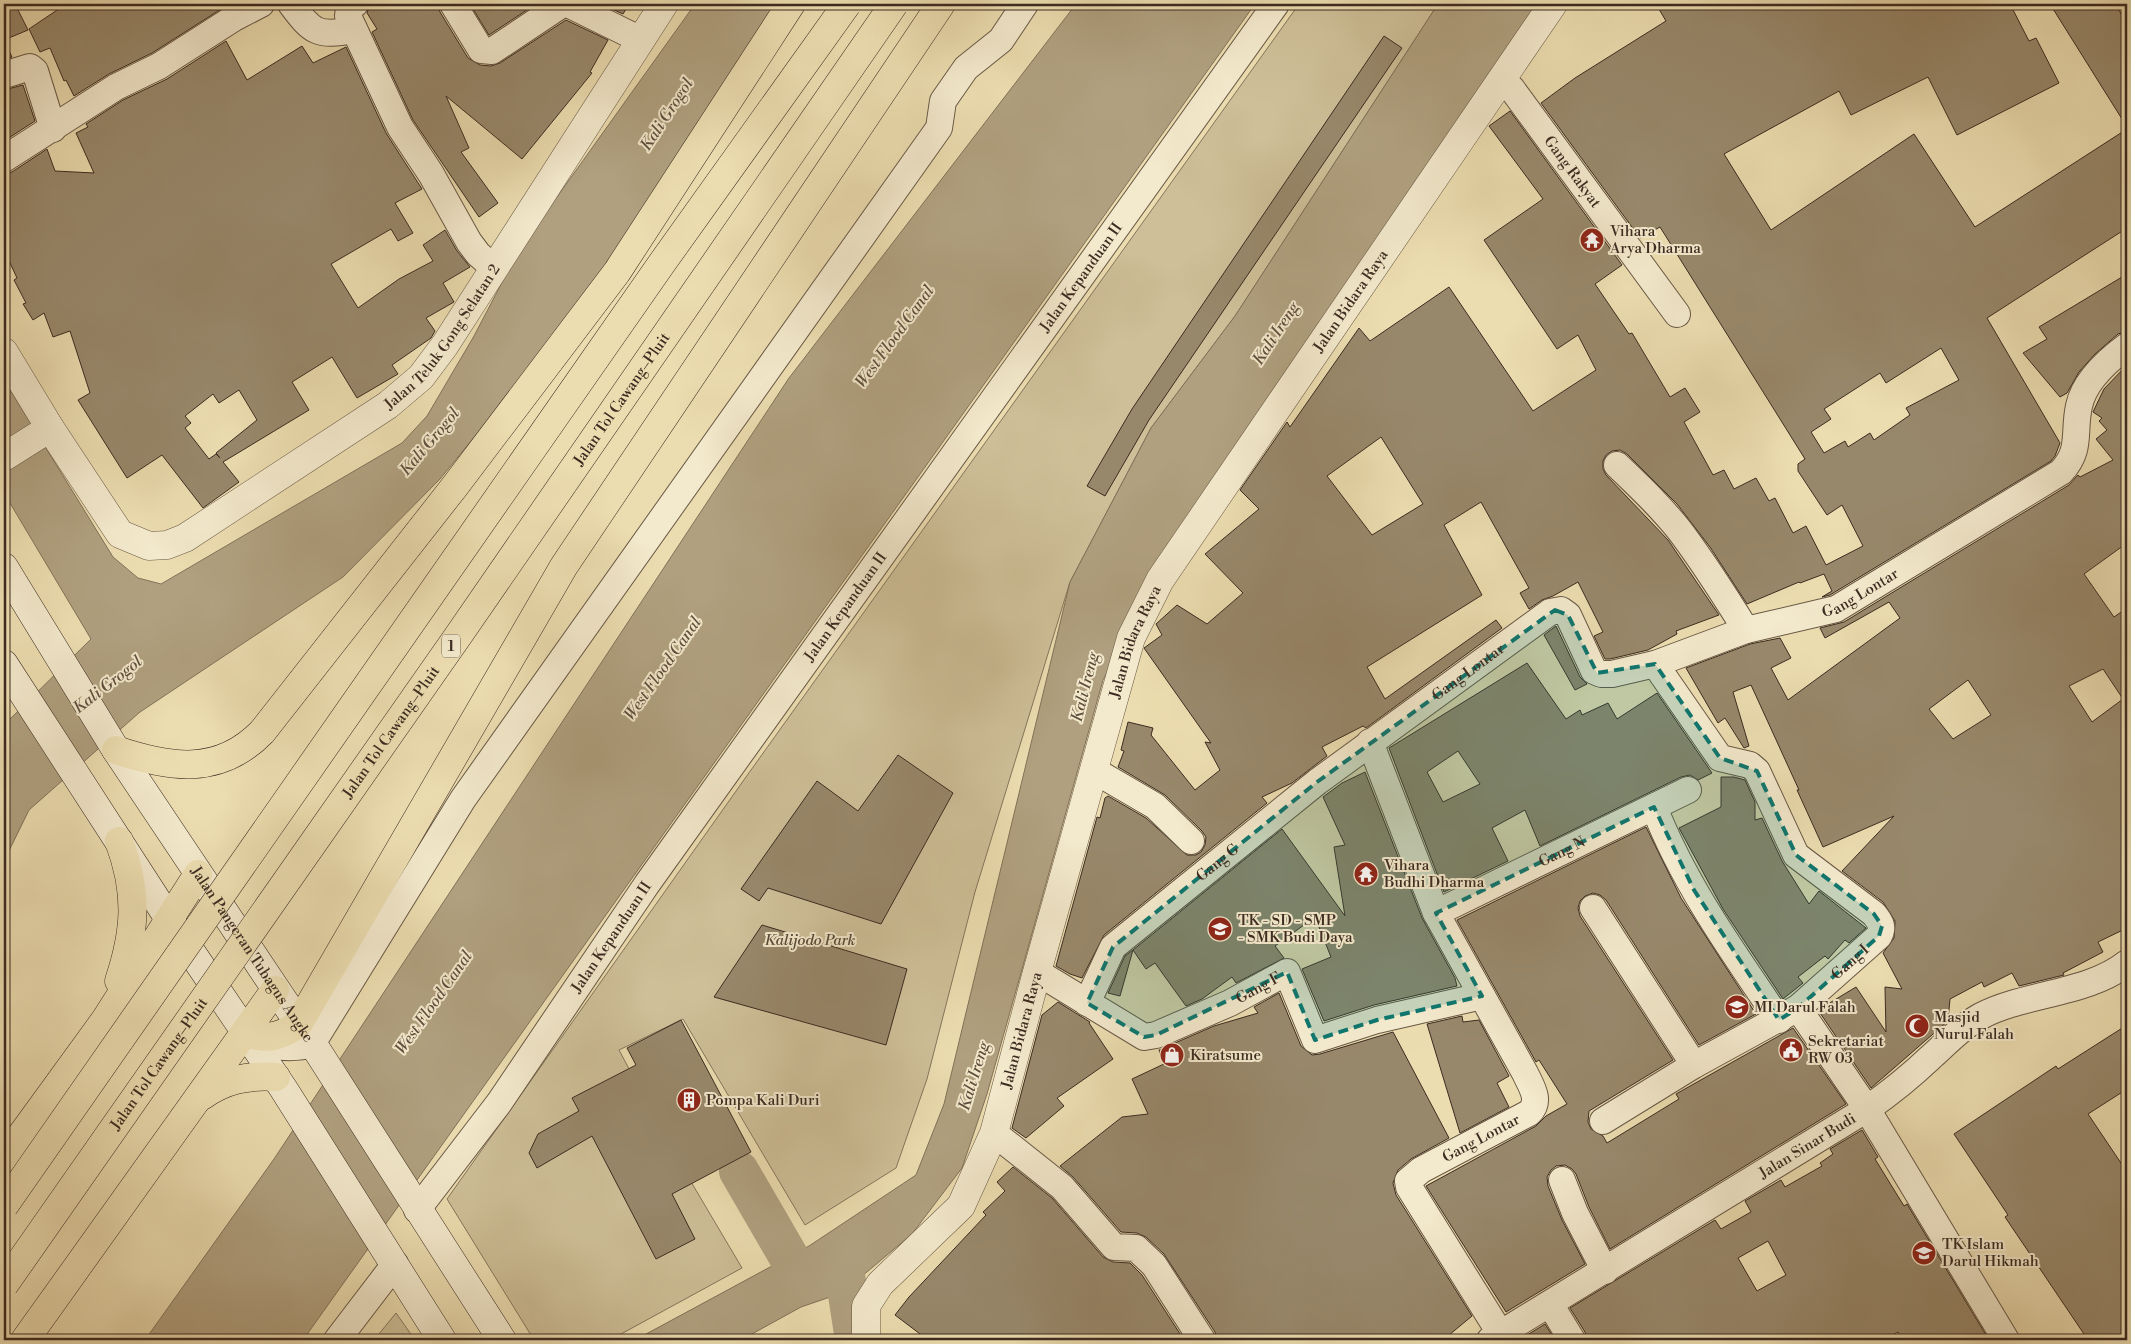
<svg xmlns="http://www.w3.org/2000/svg" width="2131" height="1344" font-family="'Libre Bodoni',serif">
	<style>
		.green { fill: #cebf98; stroke: #85755c }
		.water { fill: #b0a07f; stroke: #827159 }
		.lines { fill: none; stroke-linecap: round; stroke-linejoin: round }
		.river { stroke: #b0a07f; stroke-width: 40 }
		.building { fill: #98886b; stroke: #3c2b21; fill-rule: evenodd }
		.minor-casing { stroke: #685845; stroke-width: 28 }
		.tertiary-casing { stroke: #685845; stroke-width: 29 }
		.secondary-casing { stroke: #3c2b21; stroke-width: 29 }
		.motorway-casing { stroke: #3c2b21; stroke-width: 29 }
		.minor { stroke: #f3e9cc; stroke-width: 26 }
		.tertiary { stroke: #f3e9cc; stroke-width: 28 }
		.secondary { stroke: #f3e9cc; stroke-width: 28 }
		.motorway { stroke: #ecddb0; stroke-width: 28 }
		.motorway-bridge-casing { stroke: #3c2b21; stroke-width: 29; stroke-linecap: butt }
		.motorway-bridge { stroke: #ecddb0; stroke-width: 28 }
		.marked { fill: #0f766e; fill-opacity: 0.2; stroke: #0f766e; stroke-width: 4; stroke-dasharray: 10 6; stroke-linejoin: round }
		.labels { text-anchor: middle; stroke-width: 4; stroke-linejoin: round; paint-order: stroke }
		.shield { fill: #f3e9cc; stroke: #736454; stroke-width: 1 }
		.shield-label { font-size: 14px; font-weight: bold; fill: #3c2b21 }
		.street-label { font-size: 15px; fill: #3c2b21; stroke: #f3e9cc }
		.poi-label { font-size: 15px; fill: #3c2b21; stroke: #f3e9cc; text-anchor: start }
		.park-label { font-size: 15px; font-style: italic; fill: #594939; stroke: #f3e9cc }
		.water-label { font-size: 16px; font-style: italic; fill: #5f4e3d; stroke: #f3e9cc }
	</style>
	<rect width="100%" height="100%" fill="#ecddb0"/>
	<filter id="stains"><feTurbulence type="fractalNoise" baseFrequency=".004" numOctaves="4"/><feColorMatrix values="0 0 0 0 .2 0 0 0 0 .09 0 0 0 0 .02 0 0 0 .5 -.17"/></filter>
	<radialGradient id="worn" r=".72"><stop offset=".6" stop-color="#630" stop-opacity="0"/><stop offset="1" stop-color="#630" stop-opacity=".3"/></radialGradient>
	<g class="green">
		<path d="M1299,4h139l-203,312 -84,112 -81,154 -95,310 -48,187 -31,89 -91,57 -122,-206 -64,31 52,98 71,120 -132,72h-76l-87,-141 299,-422z"/>
		<path d="M396,1313l19,27h-41z"/>
	</g>
	<g class="water">
		<path d="M695,4h100l-204,290 -151,185 -97,98 -203,135 -111,98 -25,51v-136l87,-86 -87,-146v-113l109,177 25,21 23,6 241,-141 25,-27 47,-80 45,-86z"/>
		<path d="M1076,4h179l-952,1336h-158l129,-181 515,-781z"/>
		<path d="M1438,4h99l-361,540 -73,136 -116,414 -25,74 -50,66 -70,59 -41,14 -60,33h-106l174,-94 107,-71 28,-71 126,-522 81,-154 84,-112z"/>
	</g>
	<g class="lines">
		<g class="river">
			<path d="M739,1171l65,112"/>
			<path d="M843,1262l12,78"/>
		</g>
	</g>
	<g class="building">
		<path d="M4,4h11l13,26 -24,10 8,17 -8,2z"/>
		<path d="M66,4h163l-77,49 -43,21 -35,22 -8,-16 -2,1 -14,-33 -10,4 -11,-23z"/>
		<path d="M370,4h68l2,8 28,46 12,7 11,1 9,-3 66,-43 42,20 -18,32 2,1 -70,86 -76,-63 23,52 -8,4 37,51 -19,14 -66,-97 -41,-88 5,-3 -10,-16z"/>
		<path d="M470,4h66l-47,31z"/>
		<path d="M601,4h28l-6,10z"/>
		<path d="M1656,4h354l19,37 7,-3 23,45 -102,52 -29,-58 -77,38 -12,-24 -115,63 47,76 143,-96 61,93 152,-98v99l-140,90 73,125 -5,13 -4,5 -221,134 -8,2 10,-6 -8,-17 -24,9 -1,-1 -52,22 -37,-57 -33,-43 -50,-50 -7,-4 -8,1 -6,4 -3,6v8l3,6 62,65 51,75 -43,16 1,3 -29,16 -38,9h-5l-11,-23 9,-4 -25,-50 -25,14 -11,4 -13,9 -9,-16 9,-5 -48,-86 -37,23 38,70 -115,72 18,32 111,-79 6,8 -136,100 -3,-2 -41,21 5,9 -35,27 -30,14 5,6 -163,132 -22,43 -12,-4 -14,-8 41,-149 3,1 5,-20 3,-2 38,22 41,37h9l5,-3 4,-7 1,-8 -4,-6 -37,-36 -47,-28 6,-16 -3,-1 7,-28 25,6 -2,7 44,55 25,-20 -15,-28 6,1 -67,-95 18,-13 -6,-11 21,-19 30,19 36,-31 -38,-39 54,-45 -19,-19 47,-68 3,5 69,-99 11,13 79,-54 84,124 63,-41 -18,-35 -21,14 -73,-109 59,-41 -54,-73 21,-15 112,154 -27,19 34,50 3,-1 38,64 15,-9 15,24 -16,10 29,53 11,-5 10,19 22,-11 13,23 6,-3 18,35 13,-7 20,39 37,-19 -21,-41 -15,10 -29,-44v-7l7,-5 -145,-232 -20,11 -99,-135 34,-25 91,-57zM1941,348l18,32 -53,28 4,7 -36,25 -4,-7 -22,14 -3,-6 -21,12 -13,-21 20,-13 -7,-10 56,-36 6,10zM1381,437l42,67 -51,31 -45,-59z"/>
		<path d="M2050,4h65l12,19v104z"/>
		<path d="M1384,36l18,12 -253,372 -44,76 -18,-10 45,-77z"/>
		<path d="M226,41l21,39 55,-34 11,17 33,-16 40,86 36,56 -27,14 18,30 -15,8 -7,-12 -60,35 27,44 41,-29 34,-18 -10,-16 22,-15 12,21 13,16 -27,16 11,19 -28,16 9,13 -4,7 -39,27 6,9 -41,24 -25,-41 -40,25 17,28 -86,52 16,20 -36,26 -41,-53 -35,23 -49,-78 12,-7 -20,-62 -17,6 -9,-24 -11,7 -10,-16 3,-1 -12,-23 3,-2 -13,-28v-76l8,-2 35,-23 8,22 39,2 -18,-40 12,-6 -2,-3 37,-24 44,-21zM239,390l18,30 -41,33 4,5 -4,-4 -7,5 -24,-31 6,-5 -6,-7 28,-22 6,9z"/>
		<path d="M23,85l12,36 -31,20v-51z"/>
		<path d="M2127,274v57l-9,3 -23,20 -16,18 -12,21 -7,4 -37,-44 24,-14 -8,-12z"/>
		<path d="M2127,365v178l-43,31 30,43 13,-9v320l-29,14 5,10 -40,21 1,2 -45,11 -7,-13 -28,14 -2,-5 -32,17 -2,22 -77,67 -53,-78 38,-23 30,45 -1,-45 17,2 -19,-36 11,-15 1,-17 -12,-19 -41,-31 52,-55 -71,31 -26,-57h2l-48,-105 -18,7 16,54 -5,2 -19,-30 -7,5 -32,-55 64,-24 30,-6 11,20 -20,10 17,32 112,-82 -11,-16 -64,36 -5,-10 24,-6 225,-137 9,-10 2,2 33,-17 -17,-21 11,-9 -8,-9 3,-3 -9,-6 11,-23zM2103,669l20,30 -31,23 -23,-36zM1968,680l23,35 -38,24 -24,-30z"/>
		<path d="M1556,626l24,51 7,7 -12,6 -31,-55z"/>
		<path d="M1527,663l39,56 14,-9 2,5 26,-12 9,16 40,-26 55,80 -14,7 -8,-5 -9,2 -141,69 -15,-36 -33,18 16,33 -64,31 -55,-144zM1458,751l22,33 -37,18 -16,-30z"/>
		<path d="M898,755l55,38 -72,131 -113,-36 -9,13 -18,-12 76,-108 41,30z"/>
		<path d="M1365,772l57,146 33,60 2,8 -83,19 -50,16 -22,-52 29,-12 -16,-40 -40,29 9,12 -48,25 -4,-6 -30,22 -16,7 -31,-43 -9,6 -13,-19 149,-121 63,87 -11,-69 11,-2 -22,-48 19,-14z"/>
		<path d="M1721,777h13l11,3 10,22v18l7,-2 20,43 27,43 10,-13 47,37 -17,15 -4,-3 -17,19 -3,-3 -27,21 5,6 -20,16 -60,-90 -44,-81 42,-21z"/>
		<path d="M1646,827l35,71 75,116 -57,31 -93,-145 -6,-5 -7,-2 -8,3 -5,5 -2,7 2,8 93,144 -84,51 -1,11 3,7 12,7 4,7 72,-44 -3,-5 117,-66 53,76 -236,145 -21,-42 -13,-33 -4,-5 -7,-4 -9,1 -5,4 -4,7 1,9 14,34 23,44 -79,48 -80,-126 110,-60 10,-10 21,-12 -28,-44 -3,2 -79,-142z"/>
		<path d="M762,925l145,44 -21,76 -172,-48z"/>
		<path d="M1133,950l-13,46 -12,-3 17,-37z"/>
		<path d="M1279,993l22,53 11,9 8,-1 73,-22 56,106 -38,21 -13,11 -5,13 3,12 76,121 -29,24h-226l-2,-8 -51,-78 -18,-17 -9,-4 -16,-1 -48,-55 -13,-11 62,-49 26,-3 -16,-35 32,-15 -5,-14 55,-24 44,-13 -4,-6z"/>
		<path d="M1058,1002l32,20 -1,1 24,36 -56,39 7,8 -38,32 -14,-10 30,-113z"/>
		<path d="M1462,1016l1,6 16,-2 30,56 -12,7 12,24 -49,26 -33,-109z"/>
		<path d="M681,1020l70,132 -79,42 23,45 -39,20 -64,-123 -55,32 -8,-15 9,-19 41,-23 -7,-13 64,-33 -9,-17z"/>
		<path d="M2127,1025v64l-39,25 39,58v168h-39l-83,-123 3,-2 -54,-81 102,-68 2,3z"/>
		<path d="M1862,1130l16,27 -3,2 29,47 3,-2 82,136h-86l-5,-8 -14,8h-297l-2,-8 -15,-24 145,-88 6,9 30,-17 -6,-11 36,-21 4,7 37,-21 -2,-3 13,-9 -3,-5zM1768,1241l18,34 -29,16 -19,-33z"/>
		<path d="M1013,1167l39,31 51,59 10,5 17,1 12,12 42,65h-256l-33,-25 14,-18 77,-82 -3,-3 22,-21 -8,-9z"/>
		<path d="M1545,1324l10,16h-28l-3,-3z"/>
	</g>
	<g class="lines">
		<defs>
			<g id="minor">
				<path d="M291,4c21,28 26,33 63,26"/>
				<path d="M355,4l-6,4 -1,8 52,111 31,47 38,68 9,12 16,14"/>
				<path d="M453,4l28,46 11,1 69,-46 7,-1"/>
				<path d="M568,4l73,36"/>
				<path d="M4,75l26,-8 5,4 18,58"/>
				<path id="s1" d="M1502,80l10,9 165,225"/>
				<path d="M4,159l112,-72 43,-21 75,-48 27,-14"/>
				<path d="M1617,465c22,21 44,42 63,66 24,32 45,65 66,99"/>
				<path d="M1370,742l66,171 89,160c6,13 17,28 4,40l-108,57 -13,11 1,6 91,146"/>
				<path d="M1095,771l60,35 36,35"/>
				<path d="M1654,807c30,77 78,144 125,213"/>
				<path d="M1593,908l101,157"/>
				<path id="s2" d="M1436,913l252,-123"/>
				<path id="s3" d="M1037,972l107,65 12,-2 74,-32 57,-31 28,68 62,-20 105,-24"/>
				<path id="s4" d="M1087,1003l26,-56 204,-165 233,-170 11,-2 7,5 26,56 7,3h11l43,-10 91,-34 90,-21 225,-137c21,-22 12,-39 18,-66 5,-24 29,-46 48,-60"/>
				<path d="M1798,1008l69,101 139,231"/>
				<path d="M251,1037c14,12 45,12 61,7l151,-245 476,-671 4,-27 23,-33 35,-28 24,-36"/>
				<path id="s5" d="M1603,1121l91,-56 104,-57 81,-72c5,-10 1,-14 -5,-22l-78,-59 -39,-84 -7,-6 -30,-7 -65,-94"/>
				<path d="M994,1133l68,54 52,60 22,1 18,17 48,75"/>
				<path d="M1562,1180l13,33 30,58"/>
				<path id="s6" d="M417,1210l82,-107 148,-219 629,-880"/>
				<path d="M1550,1304l22,36"/>
				<path d="M337,1340l58,-76"/>
				<path id="s7" d="M1490,1340l377,-231c23,-16 44,-33 64,-52 16,-14 31,-31 50,-41 44,-23 107,-22 146,-53"/>
			</g>
			<g id="tertiary">
				<path id="s8" d="M4,352l46,76 70,106 29,12 18,-1 18,-7 203,-133 33,-28 24,-32 219,-341"/>
				<path d="M4,457l46,-29"/>
				<path id="s9" d="M866,1340v-34l14,-22 81,-78 33,-73 43,-161 94,-334 29,-58 393,-576"/>
			</g>
			<g id="secondary">
				<path id="s10" d="M4,567l112,183 204,305 182,285"/>
				<path d="M4,664l165,255 114,169 159,252"/>
			</g>
			<g id="motorway">
				<path d="M116,750c54,18 103,26 146,-18l193,-246 162,-214 174,-268"/>
				<path d="M119,841c19,51 17,89 0,140"/>
				<path d="M245,1032c20,9 37,5 54,-9l265,-457 377,-562"/>
				<path d="M202,1096c23,-16 45,-21 74,-19"/>
				<path d="M4,1159l101,-139 93,-146"/>
				<path d="M25,1340l250,-350"/>
			</g>
		</defs>
		<use href="#minor" class="minor-casing"/>
		<use href="#tertiary" class="tertiary-casing"/>
		<use href="#secondary" class="secondary-casing"/>
		<use href="#motorway" class="motorway-casing"/>
		<use href="#minor" class="minor"/>
		<use href="#tertiary" class="tertiary"/>
		<use href="#secondary" class="secondary"/>
		<use href="#motorway" class="motorway"/>
		<defs>
			<g id="motorway-bridge">
				<path d="M4,1206l658,-943 185,-259"/>
				<path id="s11" d="M4,1285l454,-649 436,-632"/>
			</g>
		</defs>
		<use href="#motorway-bridge" class="motorway-bridge-casing"/>
		<use href="#motorway-bridge" class="motorway-bridge"/>
	</g>
	<path class="marked" d="M1555,610l13,5 29,58 58,-9 65,94 37,13 39,84 78,59 8,12 -3,10 -81,72 -19,12 -85,-130 -40,-83 -218,106 46,83 -105,24 -62,20 -28,-68 -131,63 -12,2 -57,-34 26,-56 204,-165z"/>
	<defs>
		<symbol id="temple-disc" viewBox="-11 -11 22 22"><circle r="9.5" fill="#8f2418" stroke="#f3e9cc"/><path d="M0-6L5-2H3V0L6.5 2.5H4V6H1.5V3h-3V6H-4V2.5H-6.5L-3 0V-2H-5Z" fill="#fff"/></symbol>
		<symbol id="school-disc" viewBox="-11 -11 22 22"><circle r="9.5" fill="#8f2418" stroke="#f3e9cc"/><path d="M0-5L7-2L0 1L-7-2ZM-4 1L0 2.5L4 1V4Q0 6-4 4Z" fill="#fff"/></symbol>
		<symbol id="mosque-disc" viewBox="-11 -11 22 22"><circle r="9.5" fill="#8f2418" stroke="#f3e9cc"/><path d="M3.5-4.9A6 6 0 1 0 3.5 4.9A5 5 0 1 1 3.5-4.9Z" fill="#fff"/></symbol>
		<symbol id="civic-disc" viewBox="-11 -11 22 22"><circle r="9.5" fill="#8f2418" stroke="#f3e9cc"/><path d="M-.6-6.5H3V-4.5H.6V-3L4-1V1h2V6H-6V1h2V-1L-.6-3ZM-1.2 2.5V6h2.4V2.5Z" fill="#fff"/></symbol>
		<symbol id="shop-disc" viewBox="-11 -11 22 22"><circle r="9.5" fill="#8f2418" stroke="#f3e9cc"/><path d="M-5-2.5h2.3a2.7 3.5 0 0 1 5.4 0H5L5.5 6h-11ZM-1.5-2.5h3a1.5 2.3 0 0 0-3 0Z" fill="#fff"/></symbol>
		<symbol id="building-disc" viewBox="-11 -11 22 22"><circle r="9.5" fill="#8f2418" stroke="#f3e9cc"/><path d="M-4-6H4V6H1V3H-1V6H-4ZM-2.5-4.3h1.7v1.8h-1.7ZM.8-4.3h1.7v1.8H.8ZM-2.5-1h1.7V.8h-1.7ZM.8-1h1.7V.8H.8Z" fill="#fff"/></symbol>
	</defs>
	<g fill-rule="evenodd">
		<use href="#temple-disc" x="1578" y="226" width="28" height="28"/>
		<use href="#temple-disc" x="1352" y="860" width="28" height="28"/>
		<use href="#school-disc" x="1206" y="915" width="28" height="28"/>
		<use href="#school-disc" x="1723" y="993" width="28" height="28"/>
		<use href="#mosque-disc" x="1903" y="1012" width="28" height="28"/>
		<use href="#civic-disc" x="1777" y="1036" width="28" height="28"/>
		<use href="#shop-disc" x="1158" y="1041" width="28" height="28"/>
		<use href="#building-disc" x="675" y="1086" width="28" height="28"/>
		<use href="#school-disc" x="1910" y="1239" width="28" height="28"/>
	</g>
	<g class="labels">
		<rect class="shield" x="442" y="634.5" width="18" height="23" rx="4"/>
		<g class="shield-label">
			<text x="451" y="651">1</text>
		</g>
		<g class="street-label">
			<text dy="5" stroke="none"><textPath href="#s1" startOffset="116">Gang Rakyat</textPath></text>
			<text dy="5" stroke="none"><textPath href="#s6" startOffset="1145">Jalan Kepanduan II</textPath></text>
			<text dy="5" stroke="none"><textPath href="#s9" startOffset="1169">Jalan Bidara Raya</textPath></text>
			<text dy="5" stroke="none"><textPath href="#s8" startOffset="615">Jalan Teluk Gong Selatan 2</textPath></text>
			<text dy="5" stroke="none"><textPath href="#s11" startOffset="1080">Jalan Tol Cawang–Pluit</textPath></text>
			<text dy="5" stroke="none"><textPath href="#s4" startOffset="975">Gang Lontar</textPath></text>
			<text dy="5" stroke="none"><textPath href="#s6" startOffset="740">Jalan Kepanduan II</textPath></text>
			<text dy="5" stroke="none"><textPath href="#s9" startOffset="764">Jalan Bidara Raya</textPath></text>
			<text dy="5" stroke="none"><textPath href="#s4" startOffset="511">Gang Lontar</textPath></text>
			<text dy="5" stroke="none"><textPath href="#s11" startOffset="675">Jalan Tol Cawang–Pluit</textPath></text>
			<text dy="5" stroke="none"><textPath href="#s2" startOffset="140">Gang N</textPath></text>
			<text dy="5" stroke="none"><textPath href="#s4" startOffset="196">Gang G</textPath></text>
			<text dy="5" stroke="none"><textPath href="#s6" startOffset="335">Jalan Kepanduan II</textPath></text>
			<text dy="5" stroke="none"><textPath href="#s10" startOffset="460">Jalan Pangeran Tubagus Angke</textPath></text>
			<text dy="5" stroke="none"><textPath href="#s5" startOffset="295">Gang I</textPath></text>
			<text dy="5" stroke="none"><textPath href="#s3" startOffset="250">Gang F</textPath></text>
			<text dy="5" stroke="none"><textPath href="#s9" startOffset="359">Jalan Bidara Raya</textPath></text>
			<text dy="5" stroke="none"><textPath href="#s11" startOffset="270">Jalan Tol Cawang–Pluit</textPath></text>
			<text transform="translate(1481 1138) rotate(-28)" y="5">Gang Lontar</text>
			<text dy="5" stroke="none"><textPath href="#s7" startOffset="372">Jalan Sinar Budi</textPath></text>
		</g>
		<g class="poi-label">
			<text x="1610" y="236">Vihara<tspan x="1610" dy="17">Arya Dharma</tspan></text>
			<text x="1384" y="870">Vihara<tspan x="1384" dy="17">Budhi Dharma</tspan></text>
			<text x="1238" y="925">TK - SD - SMP<tspan x="1238" dy="17">- SMK Budi Daya</tspan></text>
			<text x="1754" y="1012">MI Darul Falah</text>
			<text x="1934" y="1022">Masjid<tspan x="1934" dy="17">Nurul Falah</tspan></text>
			<text x="1808" y="1046">Sekretariat<tspan x="1808" dy="17">RW 03</tspan></text>
			<text x="1190" y="1060">Kiratsume</text>
			<text x="706" y="1105">Pompa Kali Duri</text>
			<text x="1942" y="1249">TK Islam<tspan x="1942" dy="17">Darul Hikmah</tspan></text>
		</g>
		<g class="park-label">
			<text x="810" y="945">Kalijodo Park</text>
		</g>
		<g class="water-label">
			<text transform="translate(666 114) rotate(-57)" y="6">Kali Grogol</text>
			<text transform="translate(1275 333) rotate(-57)" y="6">Kali Ireng</text>
			<text transform="translate(894 336) rotate(-54)" y="6">West Flood Canal</text>
			<text transform="translate(429 441) rotate(-50)" y="6">Kali Grogol</text>
			<text transform="translate(662 668) rotate(-55)" y="6">West Flood Canal</text>
			<text transform="translate(107 684) rotate(-38)" y="6">Kali Grogol</text>
			<text transform="translate(1084 687) rotate(-76)" y="6">Kali Ireng</text>
			<text transform="translate(433 1002) rotate(-55)" y="6">West Flood Canal</text>
			<text transform="translate(973 1076) rotate(-73)" y="6">Kali Ireng</text>
		</g>
	</g>
	<rect width="2131" height="1344" fill="none" stroke="#ecddb0" stroke-width="20"/>
	<rect x="5" y="5" width="2121" height="1334" fill="none" stroke="#3c2b21" stroke-width="2.5"/>
	<rect x="10" y="10" width="2111" height="1324" fill="none" stroke="#3c2b21"/>
	<rect width="100%" height="100%" filter="url(#stains)"/>
	<rect width="100%" height="100%" fill="url(#worn)"/>
</svg>
